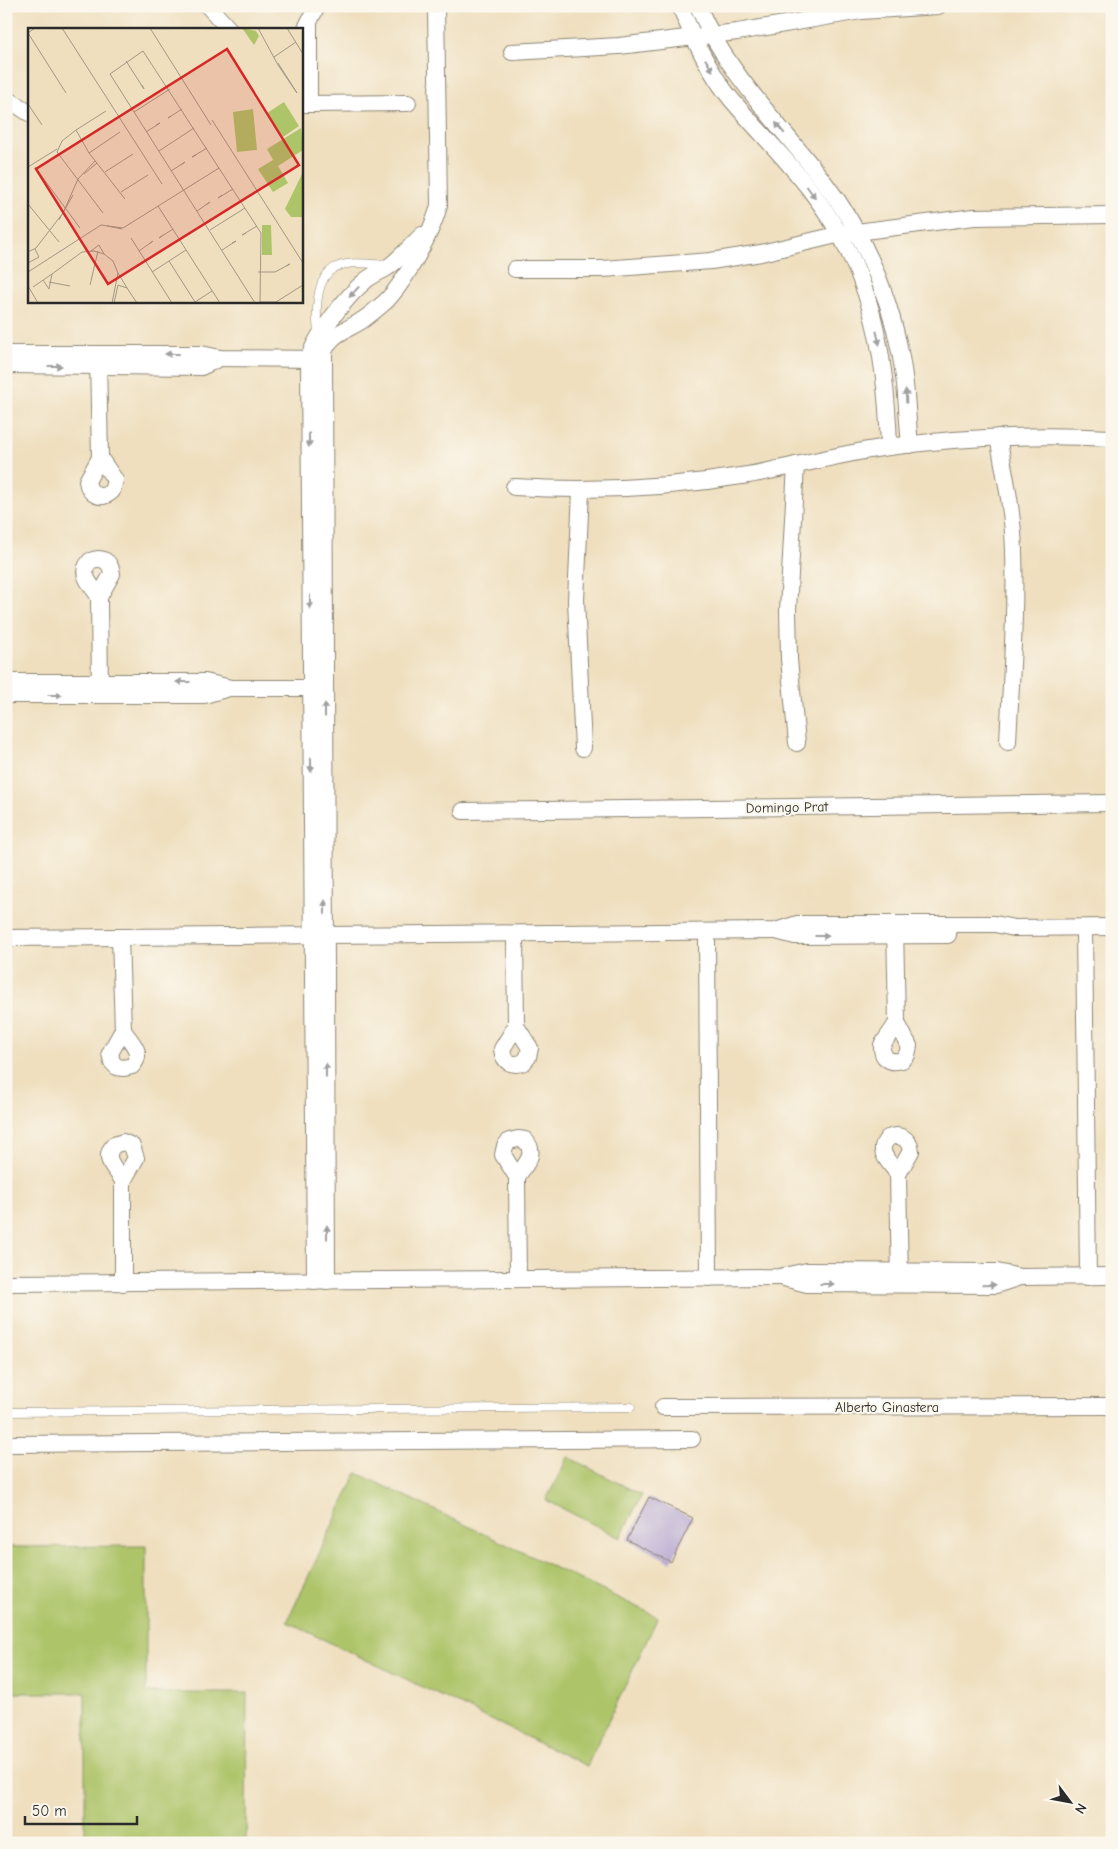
<svg xmlns="http://www.w3.org/2000/svg" width="1118" height="1849" font-family="'Comic Neue',sans-serif">
	<style>
		.green { fill: #adc469; stroke: #6c784a }
		.building { fill: #b1a2cf }
		.lines { fill: none; stroke-linecap: round; stroke-linejoin: round }
		.lane-casing { stroke: #8d8575; stroke-width: 9 }
		.street-casing { stroke: #8d8575; stroke-width: 18 }
		.lane { stroke: #fff; stroke-width: 8 }
		.street { stroke: #fff; stroke-width: 16 }
		.oneway { fill: #a0a0a0 }
		.labels { text-anchor: middle; stroke-width: 4; stroke-linejoin: round; paint-order: stroke }
		.street-label { font-size: 14px; fill: #2b2b2b; stroke: #fbf7ec }
		.inset-road { fill: none; stroke: #a19784; stroke-width: 1 }
		.view { fill: #d62828; fill-opacity: 0.15; stroke: #d62828; stroke-width: 2.5 }
		.inset-edge { fill: none; stroke: #2b2b2b; stroke-width: 2.5 }
	</style>
	<rect width="100%" height="100%" fill="#fbf7ec"/>
	<filter id="ink" filterUnits="userSpaceOnUse"><feTurbulence type="fractalNoise" baseFrequency=".02" numOctaves="2"/><feDisplacementMap in="SourceGraphic" scale="10" xChannelSelector="R" yChannelSelector="G"/><feConvolveMatrix kernelMatrix="1 2 1 2 8 2 1 2 1" color-interpolation-filters="sRGB"/></filter>
	<filter id="wash" filterUnits="userSpaceOnUse"><feTurbulence type="fractalNoise" baseFrequency=".0096" numOctaves="4" result="noise"/><feDisplacementMap in="SourceGraphic" scale="20" xChannelSelector="R" yChannelSelector="G"/><feGaussianBlur stdDeviation="1.12" result="paint"/><feColorMatrix in="noise" values="0 0 0 0 0 0 0 0 0 0 0 0 0 0 0 0 0 1.4 0 .05"/><feComposite in="paint" operator="in"/></filter>
	<g filter="url(#wash)">
		<rect width="100%" height="100%" fill="#efdfbf"/>
		<g class="green">
			<path d="M568,1457l74,38 -22,43 -74,-38z"/>
			<path d="M357,1473l301,144 -71,149 -300,-144z"/>
			<path d="M146,1546v147h101l-1,150h-161v-150h-79v-146z"/>
		</g>
		<g id="blocks">
			<path class="building" d="M649,1497l44,21 -22,44 -44,-22z"/>
		</g>
	</g>
	<g filter="url(#ink)">
		<use href="#blocks" fill-opacity="0" stroke="#8d8575" stroke-width="1"/>
		<g class="lines">
			<defs>
				<g id="lane">
					<path d="M318,334c-2,-19 -4,-54 16,-66 14,-8 37,-4 52,-3"/>
					<path d="M6,1412l625,-5"/>
				</g>
				<g id="street">
					<path d="M208,6l21,23"/>
					<path d="M680,6c13,32 29,66 51,93 26,31 55,59 80,92 60,78 75,159 78,256"/>
					<path d="M698,6c28,67 83,119 126,176 44,56 73,131 81,202 2,20 3,41 5,61"/>
					<path d="M303,34l14,-28"/>
					<path d="M512,52l107,-6 118,-14 124,-21 77,-5"/>
					<path d="M6,98l23,15"/>
					<path d="M301,104h8v-80"/>
					<path d="M309,104l99,-1"/>
					<path d="M515,269h88l108,-8 50,-8 80,-19 133,-17 138,-2"/>
					<path d="M6,354h195l19,4 99,1"/>
					<path d="M98,357l2,101 -13,23c2,14 14,20 25,10l3,-11 -15,-22"/>
					<path d="M6,365l195,2 19,-9"/>
					<path d="M998,437c7,38 15,75 16,114 2,64 -3,128 -6,191"/>
					<path d="M796,465l-8,145 1,49 8,84"/>
					<path d="M514,487c79,5 156,1 234,-12 47,-8 93,-22 141,-28 74,-10 148,-13 223,-9"/>
					<path d="M581,491l-5,109 7,148"/>
					<path d="M99,597c-8,-14 -21,-22 -9,-36 12,-5 21,0 22,13l-13,23 1,96"/>
					<path d="M6,682h199l26,6h89"/>
					<path d="M6,695h198l25,-7"/>
					<path d="M463,811l649,-8"/>
					<path d="M895,925l2,98 12,23 -2,9 -5,5c-12,4 -21,-2 -20,-15l15,-22"/>
					<path d="M1084,928l4,349"/>
					<path d="M776,931l19,5 153,-1"/>
					<path d="M707,932l2,346"/>
					<path d="M515,934l1,92 14,22 -2,9 -4,5c-12,5 -21,0 -22,-13l14,-23"/>
					<path d="M120,937l3,93 -13,23 2,9 5,5 7,1 8,-2c13,-14 -2,-24 -9,-36"/>
					<path d="M6,938l769,-7 22,-7h198l19,4 98,-1"/>
					<path d="M898,1174c-8,-12 -23,-22 -10,-36 12,-5 21,0 23,13l-13,23 2,109"/>
					<path d="M517,1177c8,-13 21,-23 8,-37l-7,-1 -9,2 -4,5 -2,9 14,22 1,102"/>
					<path d="M784,1278l23,6 189,1 24,-8"/>
					<path d="M315,1281l-6,-922c5,-22 38,-63 56,-78 8,-7 18,-10 26,-16 11,-9 21,-20 31,-30"/>
					<path d="M327,1281l-3,-929c7,-20 25,-22 40,-33 7,-5 14,-11 21,-17 19,-18 48,-71 54,-97l-3,-199"/>
					<path d="M6,1283l773,-6 28,-6 190,1 23,5 92,-1"/>
					<path d="M123,1283v-102l13,-23 -4,-12 -9,-4 -9,3c-13,14 2,23 9,36"/>
					<path d="M663,1407l449,-1"/>
					<path d="M6,1444l686,-5"/>
				</g>
			</defs>
			<use href="#lane" class="lane-casing"/>
			<use href="#street" class="street-casing"/>
			<use href="#lane" class="lane"/>
			<use href="#street" class="street"/>
		</g>
		<defs><path id="oneway-solid" d="M-6-.8H1V-3.2L6.5 0L1 3.2V.8H-6Z" transform="scale(1.25)"/></defs>
		<g class="oneway">
			<use href="#oneway-solid" transform="translate(709 65) rotate(58)"/>
			<use href="#oneway-solid" transform="translate(780 128) rotate(-129)"/>
			<use href="#oneway-solid" transform="translate(811 192) rotate(53)"/>
			<use href="#oneway-solid" transform="translate(354 292) rotate(133)"/>
			<use href="#oneway-solid" transform="translate(878 338) rotate(77)"/>
			<use href="#oneway-solid" transform="translate(172 354) rotate(-180)"/>
			<use href="#oneway-solid" transform="translate(55 366)"/>
			<use href="#oneway-solid" transform="translate(906 396) rotate(-93)"/>
			<use href="#oneway-solid" transform="translate(309 440) rotate(90)"/>
			<use href="#oneway-solid" transform="translate(310 602) rotate(90)"/>
			<use href="#oneway-solid" transform="translate(183 682) rotate(-180)"/>
			<use href="#oneway-solid" transform="translate(55 695)"/>
			<use href="#oneway-solid" transform="translate(325 710) rotate(-90)"/>
			<use href="#oneway-solid" transform="translate(311 765) rotate(90)"/>
			<use href="#oneway-solid" transform="translate(325 907) rotate(-90)"/>
			<use href="#oneway-solid" transform="translate(822 936)"/>
			<use href="#oneway-solid" transform="translate(326 1070) rotate(-90)"/>
			<use href="#oneway-solid" transform="translate(327 1232) rotate(-90)"/>
			<use href="#oneway-solid" transform="translate(827 1284)"/>
			<use href="#oneway-solid" transform="translate(989 1285) rotate(-2)"/>
		</g>
	</g>
	<g class="labels">
		<g class="street-label">
			<text transform="translate(787 807) rotate(-1)" y="5">Domingo Prat</text>
			<text x="887" y="1412">Alberto Ginastera</text>
		</g>
	</g>
	<g transform="translate(28 28)">
		<rect width="275" height="275" fill="#efdfbf"/>
		<path d="M214,0l14,3 3,5 -5,9zM256,74l15,24 -16,11 -16,-24zM225,81l4,41 -20,2 -4,-40zM273,100l2,22 -25,16 10,17 -15,9 -15,-23 15,-9 -6,-11zM275,144v45h-12l-6,-8zM234,197h9l1,30h-10z" fill="#adc469"/>
		<path class="inset-road" d="M7,0l-7,5 38,60M34,0l100,156M122,0l61,97M230,0l20,37 19,28 -19,-30M259,0l16,26M246,29l22,-15M98,33l18,28 -2,-4M0,76l14,21M106,84l36,-23M143,88l-3,2 14,-9M184,92l91,143M48,102l30,-19M118,104l14,-9 -4,2M131,123l35,-23M61,125l31,-21M168,127l-4,2 15,-9M0,139l29,-18M7,139l45,61M143,143l14,-9 -4,3M77,144l28,-18M56,146l13,-11M93,164l27,-17M194,167l-4,3 15,-9M0,176l31,38M130,178l62,97M169,183l13,-9 -4,3M75,185l-46,-61 5,-11 14,-11 13,23 36,46M31,192l14,-25M79,198l15,3M182,202l35,-22M218,205l-4,2 15,-9M135,207l-4,3 14,-9M103,210l41,65M194,222l14,-9 -4,2M111,223l14,-10 -4,3M0,224l8,-4 27,-35 15,-34 17,-18M76,226l9,7 5,12M141,233l26,41M0,235l11,-6 -4,-8M0,244l73,-47 22,3 96,-60M124,244l34,-22M230,244h17l15,-8 -4,2M24,246l30,-22 12,-1 10,3 -5,-9 -8,6M21,254l21,4M62,257l8,-34M0,258l10,17M5,259l19,-13 -3,15 -6,-9M99,260l10,15M167,274l17,-11M232,274h16l27,-17M84,275l6,-30 9,15 -9,-3 -4,18M227,275l-145,-229 33,-23 118,182 -1,70"/>
		<path class="view" d="M199,21l72,116 -191,119 -72,-115z"/>
		<rect width="275" height="275" class="inset-edge"/>
	</g>
	<rect width="1118" height="1849" fill="none" stroke="#fbf7ec" stroke-width="25"/>
	<g transform="translate(1070 1802) rotate(122)" stroke="#fbf7ec" stroke-width="4" paint-order="stroke">
	<path d="M0-4L9 19L0 12L-9 19Z" fill="#2b2b2b"/>
	<text y="-8" font-size="14" font-weight="bold" text-anchor="middle" fill="#2b2b2b">N</text>
	</g>
	<path d="M25 1816v8h112v-8" fill="none" stroke="#2b2b2b" stroke-width="2.5"/>
	<text x="32" y="1816" font-size="15" fill="#2b2b2b" stroke="#fbf7ec" stroke-width="4" paint-order="stroke">50 m</text>
</svg>
